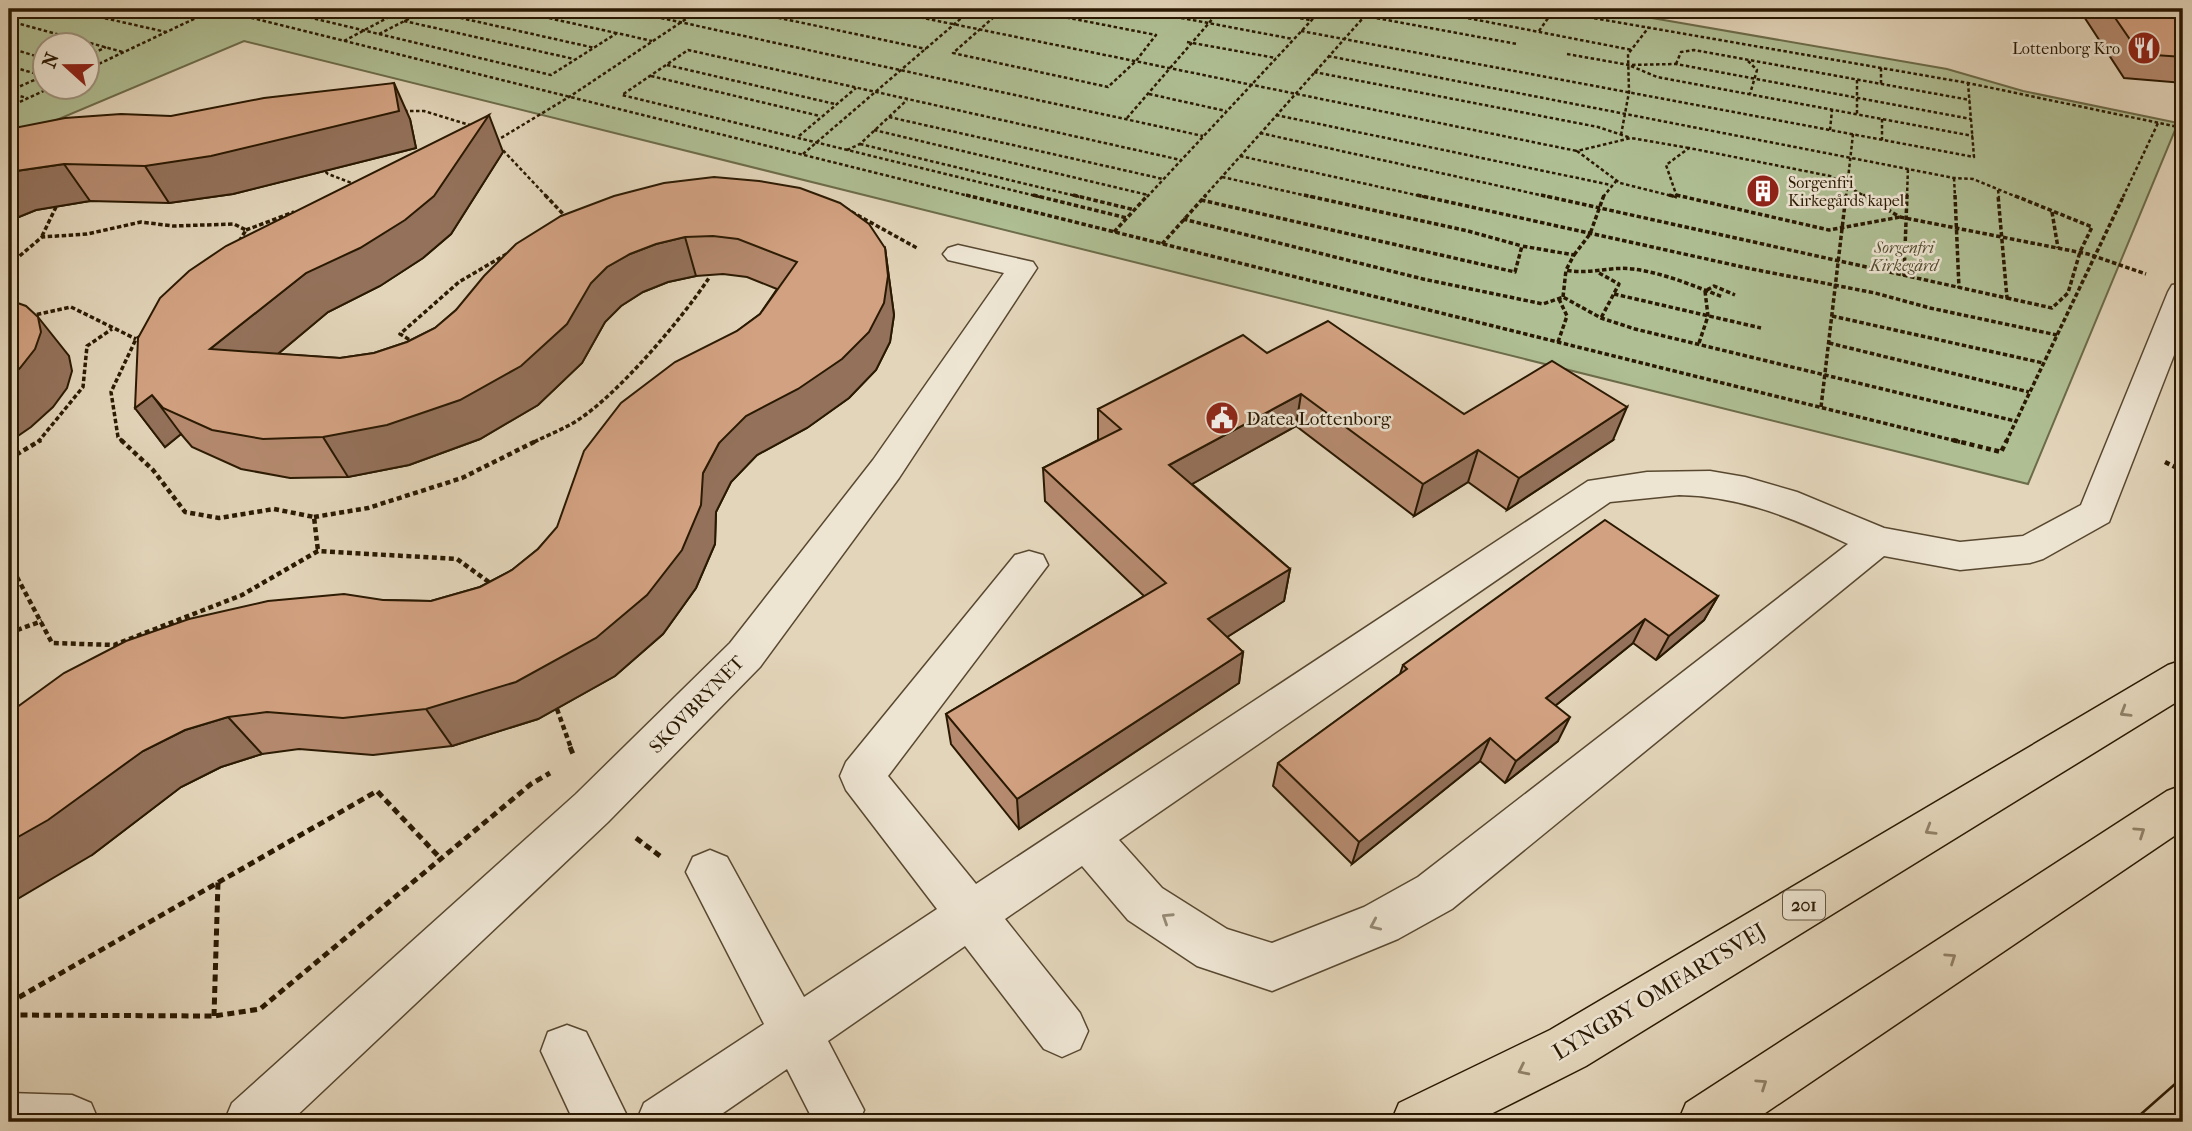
<svg xmlns="http://www.w3.org/2000/svg" width="2192" height="1131" font-family="'IM FELL French Canon',serif">
	<style>
		.green { fill: #afbe93; stroke: #6c6c4a; stroke-width: 2; fill-rule: evenodd }
		.lines { fill: none; stroke-linecap: round; stroke-linejoin: round }
		.minor-casing { stroke: #584830; stroke-width: 3 }
		.highway-casing { stroke: #2a1902; stroke-width: 3 }
		.path-far3 { stroke: #2a1902; stroke-width: 2.5; stroke-dasharray: 3.5 2.5; stroke-linecap: butt }
		.path-far2 { stroke: #2a1902; stroke-width: 3.5; stroke-dasharray: 4.5 2.5; stroke-linecap: butt }
		.path-far1 { stroke: #2a1902; stroke-width: 4.5; stroke-dasharray: 5 3.5; stroke-linecap: butt }
		.path { stroke: #2a1902; stroke-width: 5; stroke-dasharray: 7 4.5; stroke-linecap: butt }
		.minor { fill: #ede4d2; fill-rule: evenodd }
		.highway { fill: #e3d5ba; fill-rule: evenodd }
		.tram { stroke: #2a1902; stroke-width: 2.5 }
		.wall { fill: #b58a6f; stroke: #2a1902; stroke-width: 2 }
		.shaded-wall { fill: #93715a; stroke: #2a1902; stroke-width: 2 }
		.building { fill: #d2a181; stroke: #2a1902; stroke-width: 2 }
		.oneway { stroke: #908067 }
		.oneway2 { stroke: #958974 }
		.labels { text-anchor: middle; stroke-width: 5; stroke-linejoin: round; paint-order: stroke }
		.far-poi-label { font-size: 16px; fill: #2a1902; stroke: #ede4d2; text-anchor: end }
		.far-park-label { font-size: 16px; font-style: italic; fill: #524b2e; stroke: #ede4d2 }
		.shield { fill: #ede4d2; stroke: #645640; stroke-width: 2 }
		.shield-label { font-size: 18px; font-weight: bold; fill: #2a1902 }
		.poi-label { font-size: 19px; fill: #2a1902; stroke: #ede4d2; text-anchor: start }
		.street-label { font-size: 19px; fill: #2a1902; stroke: #ede4d2 }
		.near-street-label { font-size: 23px; fill: #2a1902; stroke: #ede4d2 }
	</style>
	<rect width="100%" height="100%" fill="#e3d5ba"/>
	<filter id="stains"><feTurbulence type="fractalNoise" baseFrequency=".00286" numOctaves="4"/><feColorMatrix values="0 0 0 0 .2 0 0 0 0 .09 0 0 0 0 .02 0 0 0 .5 -.17"/></filter>
	<radialGradient id="worn" r=".72"><stop offset=".6" stop-color="#630" stop-opacity="0"/><stop offset="1" stop-color="#630" stop-opacity=".3"/></radialGradient>
	<path class="green" d="M9,9h1591l347,60 76,22 155,32 -150,361 -1784,-443 -235,99zM46,46h42v42h-42z"/>
	<g class="lines">
		<defs>
			<g id="minor">
				<path d="M958,245l75,17 4,6 -138,210 -139,189 -152,155 -318,300h-66l8,-19 344,-309 154,-151 143,-183 131,-187 -56,-13 -5,-6 5,-6z"/>
				<path d="M2183,283v49l-74,190 -66,37 -13,4 -70,7 -76,-14 -432,353 -54,30 -126,52 -75,-25 -69,-46 -46,-54 -77,53 75,94 8,18 -8,18 -18,8 -18,-8 -79,-103 -137,95 36,69 -5,12h-45l-27,-53 -77,53h-74l8,-19 120,-79 -78,-152 7,-15 17,-7 17,7 77,140 133,-88 -91,-119 -6,-14 6,-14 169,-207 14,-4 14,4 5,10 -160,211 88,108 612,-403 59,-9 63,-1 35,6 52,15 87,36 76,14 63,-6 58,-31 87,-213 4,-7zM1679,495c61,1 114,23 169,49l-430,333 -54,30 -92,36 -45,-14 -65,-41 -43,-48 491,-338z"/>
				<path d="M567,1025l19,7 44,90h-56l-33,-71 7,-19z"/>
				<path d="M9,1093l63,2 19,8 8,19h-90z"/>
			</g>
			<g id="highway">
				<path d="M2183,660v38l-597,368 -111,56h-84l8,-19 151,-73 618,-365z"/>
				<path d="M2183,785v45l-431,292h-74l8,-19 481,-312z"/>
			</g>
		</defs>
		<use href="#minor" class="minor-casing"/>
		<use href="#highway" class="highway-casing"/>
		<g class="path-far3">
			<path d="M64,9l102,23"/>
			<path d="M216,9l757,188"/>
			<path d="M274,9l277,66 66,-42 35,8"/>
			<path d="M508,9l108,24"/>
			<path d="M620,9l583,127"/>
			<path d="M737,9l189,40"/>
			<path d="M879,9l698,142"/>
			<path d="M1003,9l-50,44 155,34 28,-26 20,-26 -133,-26"/>
			<path d="M1134,9l159,30"/>
			<path d="M1247,9l63,11"/>
			<path d="M1421,9l211,41"/>
			<path d="M1541,9l427,74 215,45"/>
			<path d="M425,10l170,38"/>
			<path d="M9,14l12,-5"/>
			<path d="M1365,16l152,28"/>
			<path d="M9,21l114,31"/>
			<path d="M404,21l170,38"/>
			<path d="M1301,31l673,126 -6,-74"/>
			<path d="M1539,31l14,-20"/>
			<path d="M379,34l49,-25"/>
			<path d="M344,41l60,-32"/>
			<path d="M1187,42l89,16"/>
			<path d="M9,48l37,11"/>
			<path d="M1567,54l62,11 47,-1 295,55"/>
			<path d="M88,56l18,-9"/>
			<path d="M1328,56l626,122 19,1 44,18"/>
			<path d="M1748,61l9,9 -7,24"/>
			<path d="M1676,64l5,-12 13,-2 276,50"/>
			<path d="M667,65l168,39"/>
			<path d="M9,66l35,10"/>
			<path d="M1631,66l26,11 316,59"/>
			<path d="M1881,68v16"/>
			<path d="M88,69l127,-60"/>
			<path d="M1314,72l284,55 33,11"/>
			<path d="M651,76l169,40"/>
			<path d="M1857,80v34"/>
			<path d="M9,91l37,-16"/>
			<path d="M9,93l18,5"/>
			<path d="M1149,94l77,17"/>
			<path d="M9,107l41,-19"/>
			<path d="M404,111h20l49,15"/>
			<path d="M1276,115l335,70"/>
			<path d="M889,117l274,62"/>
			<path d="M1127,118l94,-109"/>
			<path d="M1882,119v21"/>
			<path d="M874,130l274,65"/>
			<path d="M1830,130l2,-20"/>
			<path d="M1260,133l289,64"/>
			<path d="M1621,135l8,-43 -1,-38 21,-27"/>
			<path d="M799,136l57,-48"/>
			<path d="M496,141l73,-44 132,-88"/>
			<path d="M860,144l220,53"/>
			<path d="M499,146l48,51"/>
			<path d="M847,150l13,-6 47,-44"/>
			<path d="M803,154l169,-145"/>
			<path d="M1240,156l185,41"/>
			<path d="M321,168l7,6 29,11"/>
			<path d="M1222,177l90,20"/>
			<path d="M1954,178l1,19"/>
			<path d="M1998,190l1,7"/>
			<path d="M1040,197l-418,-102 66,-45 493,110"/>
			<path d="M1147,197l175,-188"/>
			<path d="M1204,197l167,-188"/>
			<path d="M1603,197l14,-17"/>
			<path d="M1676,197l-56,-14 -43,-32 54,-13 58,10"/>
			<path d="M1677,197l-11,-32 23,-17 141,28 36,21"/>
			<path d="M1846,197l7,-63"/>
			<path d="M1907,197l1,-30"/>
			<path d="M2123,197l35,-74"/>
		</g>
		<g class="path-far2">
			<path d="M545,195l22,23"/>
			<path d="M966,195l994,247"/>
			<path d="M1033,195l94,23"/>
			<path d="M1073,195l62,15"/>
			<path d="M1304,195l164,36 54,15"/>
			<path d="M1417,195l335,74 123,24 55,15 127,27"/>
			<path d="M1541,195l466,103 -9,-103"/>
			<path d="M1669,195l8,2"/>
			<path d="M1676,195l153,35 71,-13"/>
			<path d="M1863,195l37,22"/>
			<path d="M1955,195l4,93"/>
			<path d="M1201,200l314,72 7,-26 52,9 -8,15c23,5 44,-4 67,-1 31,4 61,17 90,28"/>
			<path d="M839,205l78,43"/>
			<path d="M2052,212l6,36"/>
			<path d="M1900,217l188,37 58,20"/>
			<path d="M1183,219l240,60 120,25 20,-7 38,21 34,11 380,92"/>
			<path d="M246,230l48,-18"/>
			<path d="M1114,232l34,-37"/>
			<path d="M42,236l14,-29"/>
			<path d="M1162,244l44,-49"/>
			<path d="M1574,255l16,-21 14,-39"/>
			<path d="M9,265l33,-28 45,-3 54,-12 32,4 61,-2 12,6 -6,10"/>
			<path d="M1599,273l20,11 -18,34"/>
			<path d="M1904,276l3,-81"/>
			<path d="M1614,294l147,34"/>
			<path d="M1563,297l3,-27"/>
			<path d="M2007,298l45,10 16,-15 12,-41 12,-25 -79,-32"/>
			<path d="M30,316l41,-9 65,32"/>
			<path d="M1832,316l211,47"/>
			<path d="M1558,342l9,-26 -8,-17"/>
			<path d="M415,343l-15,-9 59,-52 51,-30"/>
			<path d="M1699,343l9,-27 -3,-25 9,-5 21,9"/>
			<path d="M1829,343l200,49"/>
			<path d="M1821,407l25,-212"/>
			<path d="M38,442l45,-55 4,-41 25,-17"/>
			<path d="M123,442l-5,-5 -7,-45 25,-53 5,-3"/>
			<path d="M534,442c14,-7 30,-13 44,-22 41,-27 103,-100 131,-142"/>
			<path d="M2006,442l118,-247"/>
		</g>
		<g class="path-far1">
			<path d="M121,440l32,30 32,42 34,6 55,-9 40,8 4,34"/>
			<path d="M1953,440l48,12 6,-12"/>
			<path d="M9,459l32,-19"/>
			<path d="M2165,462l18,9"/>
			<path d="M314,517l54,-9 94,-30 76,-38"/>
			<path d="M9,562l43,81 62,2 128,-50 76,-44 139,8 36,26"/>
			<path d="M9,633l33,-12"/>
			<path d="M557,709l14,39"/>
		</g>
		<g class="path">
			<path d="M570,747l3,7"/>
			<path d="M636,838l24,18"/>
			<path d="M9,1003l368,-212 64,68"/>
			<path d="M9,1015l205,1 46,-7 271,-225 19,-11"/>
			<path d="M214,1016l4,-134"/>
		</g>
		<use href="#minor" class="minor"/>
		<use href="#highway" class="highway"/>
		<path class="tram" d="M2132,1122l51,-45"/>
	</g>
	<g class="wall">
		<path d="M2079,9h104v74l-59,-5z"/>
		<path d="M171,116l239,3 6,29 -183,46 -64,9 -79,-2 -54,9 -27,11v-49z"/>
		<path d="M503,152l-52,82 -28,24 -43,28 -52,26 -50,42 62,4 34,-5 33,-11 28,-14 21,-18 105,-94 324,32 9,67 -4,27 -14,28 -27,28 -42,30 -50,27 -26,27 -15,30 -1,32 -19,44 -33,46 -48,42 -77,43 -86,27 -79,9 -74,-6 -37,5 -41,13 -40,20 -89,68 -83,-142 374,-113 48,1 49,-14 32,-17 26,-21 199,-218 23,-17 17,-25 -30,-12 -24,-3 -27,2 -28,6 -25,10 -22,14 -16,16 -23,41 -44,42 -58,34 -71,26 -61,12 -58,1 -49,-9 -49,-22 -11,-13 -16,13 -30,-39z"/>
		<path d="M1267,353l197,61 149,26 -106,70 -39,-28 -54,34 -118,-90 -104,58 98,85 -6,32 -57,36 16,15 -4,31 -220,146 -68,-85 -5,-30 198,-118 -99,-95 -2,-33 55,-28v-31z"/>
		<path d="M1718,596l-14,24 -48,40 -23,-17 -78,63 3,35 -53,42 -25,-22 -128,103 -79,-78 5,-23 122,-89 3,-9z"/>
	</g>
	<g class="shaded-wall">
		<path d="M394,83l16,36 6,29 -183,46 -64,9 -24,-37z"/>
		<path d="M489,115l14,37 -52,82 -28,24 -43,28 -52,26 -91,76 -27,-39 96,-76z"/>
		<path d="M64,164l26,37 -54,9 -27,11v-49z"/>
		<path d="M685,237l11,39 -28,6 -25,10 -22,14 -16,16 -23,41 -44,42 -58,34 -71,26 -61,12 -25,-40 268,-154 16,-16 23,-13 26,-10z"/>
		<path d="M885,248l9,67 -4,27 -14,28 -27,28 -42,30 -50,27 -26,27 -15,30 -1,32 -19,44 -33,46 -48,42 -77,43 -86,27 -26,-37 277,-236 16,-30z"/>
		<path d="M38,317l31,39 3,15 -5,17 -14,19 -22,20 -22,15v-64z"/>
		<path d="M1301,394l-5,32 -129,72 2,-33z"/>
		<path d="M152,395l29,39 -16,13 -30,-39z"/>
		<path d="M1627,407l-14,33 -106,70 12,-32z"/>
		<path d="M1478,450l-10,32 -54,34 9,-32z"/>
		<path d="M1290,569l-6,32 -79,50 3,-32z"/>
		<path d="M1718,596l-14,24 -48,40 13,-24z"/>
		<path d="M1645,619l-12,24 -98,79 11,-24z"/>
		<path d="M1243,652l-4,31 -220,146 -2,-30z"/>
		<path d="M228,717l34,37 -41,13 -40,20 -89,68 -83,49v-62l134,-91 42,-21z"/>
		<path d="M1570,717l-12,24 -53,42 11,-22z"/>
		<path d="M1490,738l-10,23 -128,103 7,-22z"/>
	</g>
	<g class="building">
		<path d="M2109,9h74v48l-43,-3z"/>
		<path d="M394,83l5,28 -188,45 -66,10 -81,-2 -55,8v-43l56,-11 56,-4 50,2 93,-18z"/>
		<path d="M489,115l-55,81 -29,24 -45,28 -54,25 -96,76 130,9 34,-5 33,-11 28,-14 21,-18 28,-34 32,-32 45,-28 53,-20 50,-13 50,-6 45,4 41,7 40,15 29,21 16,24 3,28 -4,27 -15,29 -27,27 -44,30 -52,27 -27,27 -16,30 -2,32 -19,45 -35,45 -51,43 -80,44 -90,27 -83,9 -76,-6 -39,5 -43,13 -42,21 -95,69 -39,22v-129l55,-40 62,-32 63,-22 79,-18 76,-7 39,6 48,1 49,-14 32,-17 26,-21 19,-22 27,-76 37,-48 54,-41 62,-31 23,-17 37,-52 -59,-23 -25,-3 -28,1 -29,7 -26,10 -23,13 -16,16 -24,41 -46,42 -61,34 -73,25 -64,12 -60,2 -51,-9 -49,-22 -11,-13 -17,13 3,-70 22,-40 29,-27 37,-25z"/>
		<path d="M9,300l17,6 12,11 3,15 -6,17 -15,19 -11,10z"/>
		<path d="M1328,321l136,93 88,-53 75,46 -108,71 -41,-28 -55,34 -122,-90 -132,71 121,104 -82,50 35,33 -226,147 -71,-85 220,-131 -123,-115 78,-39 -23,-20 145,-74 24,18z"/>
		<path d="M1605,520l113,76 -49,40 -24,-17 -99,79 24,19 -54,44 -26,-23 -131,104 -81,-79 129,-94 -4,-4z"/>
	</g>
	<defs><path id="oneway-chevron" d="M-2-3.5L2.5 0L-2 3.5" fill="none" stroke-width="1.6" stroke-linecap="round" stroke-linejoin="round" transform="scale(1.75)"/></defs>
	<g class="oneway">
		<use href="#oneway-chevron" transform="translate(2125 712) rotate(149)"/>
		<use href="#oneway-chevron" transform="translate(1930 830) rotate(149)"/>
		<use href="#oneway-chevron" transform="translate(2140 832) rotate(-34)"/>
		<use href="#oneway-chevron" transform="translate(1951 958) rotate(-34)"/>
		<use href="#oneway-chevron" transform="translate(1523 1070) rotate(154)"/>
		<use href="#oneway-chevron" transform="translate(1762 1084) rotate(-34)"/>
	</g>
	<g class="oneway2">
		<use href="#oneway-chevron" transform="translate(1167 918) rotate(-147)"/>
		<use href="#oneway-chevron" transform="translate(1375 925) rotate(156)"/>
	</g>
	<defs>
		<symbol id="restaurant-disc" viewBox="-11 -11 22 22"><circle r="9.5" fill="#8f2418" stroke="#ede4d2"/><path d="M-5-6h1v4h1v-4h1v4h1v-4h1v5L-1.5 .5V6h-2V.5L-5-1ZM5-6V6H3V1.5H1.5Q1.5-4 5-6Z" fill="#fff"/></symbol>
		<symbol id="building-disc" viewBox="-11 -11 22 22"><circle r="9.5" fill="#8f2418" stroke="#ede4d2"/><path d="M-4-6H4V6H1V3H-1V6H-4ZM-2.5-4.3h1.7v1.8h-1.7ZM.8-4.3h1.7v1.8H.8ZM-2.5-1h1.7V.8h-1.7ZM.8-1h1.7V.8H.8Z" fill="#fff"/></symbol>
		<symbol id="civic-disc" viewBox="-11 -11 22 22"><circle r="9.5" fill="#8f2418" stroke="#ede4d2"/><path d="M-.6-6.5H3V-4.5H.6V-3L4-1V1h2V6H-6V1h2V-1L-.6-3ZM-1.2 2.5V6h2.4V2.5Z" fill="#fff"/></symbol>
	</defs>
	<g fill-rule="evenodd">
		<use href="#restaurant-disc" x="2125" y="29" width="38" height="38"/>
		<use href="#building-disc" x="1744" y="172" width="38" height="38"/>
		<use href="#civic-disc" x="1203" y="399" width="38" height="38"/>
	</g>
	<g class="labels">
		<g class="far-poi-label">
			<text x="2120" y="54">Lottenborg Kro</text>
			<text x="1788" y="188" text-anchor="start">Sorgenfri<tspan x="1788" dy="18">Kirkegårds kapel</tspan></text>
		</g>
		<g class="far-park-label">
			<text x="1904" y="253">Sorgenfri<tspan x="1904" dy="18">Kirkegård</tspan></text>
		</g>
		<rect class="shield" x="1783" y="890.5" width="42" height="29" rx="5"/>
		<g class="shield-label">
			<text x="1804" y="911">201</text>
		</g>
		<g class="poi-label">
			<text x="1246" y="425">Datea Lottenborg</text>
		</g>
		<g class="street-label">
			<text transform="translate(696 704) rotate(-46)" y="7">SKOVBRYNET</text>
		</g>
		<g class="near-street-label">
			<text transform="translate(1659 991) rotate(-31)" y="8">LYNGBY OMFARTSVEJ</text>
		</g>
	</g>
	<rect width="2192" height="1131" fill="none" stroke="#e3d5ba" stroke-width="35"/>
	<rect x="10" y="10" width="2171" height="1110" fill="none" stroke="#2a1902" stroke-width="3.5"/>
	<rect x="18" y="18" width="2157" height="1096" fill="none" stroke="#2a1902" stroke-width="2"/>
	<g transform="translate(66 66) rotate(291)"><circle r="33" fill="#ede4d2" stroke="#9f937f" stroke-width="2"/>
	<path d="M0-5L12 26L0 18L-12 26Z" fill="#8f2418"/>
	<text y="-10" font-size="19" font-weight="bold" text-anchor="middle" fill="#2a1902">N</text>
	</g>
	<rect width="100%" height="100%" filter="url(#stains)"/>
	<rect width="100%" height="100%" fill="url(#worn)"/>
</svg>
